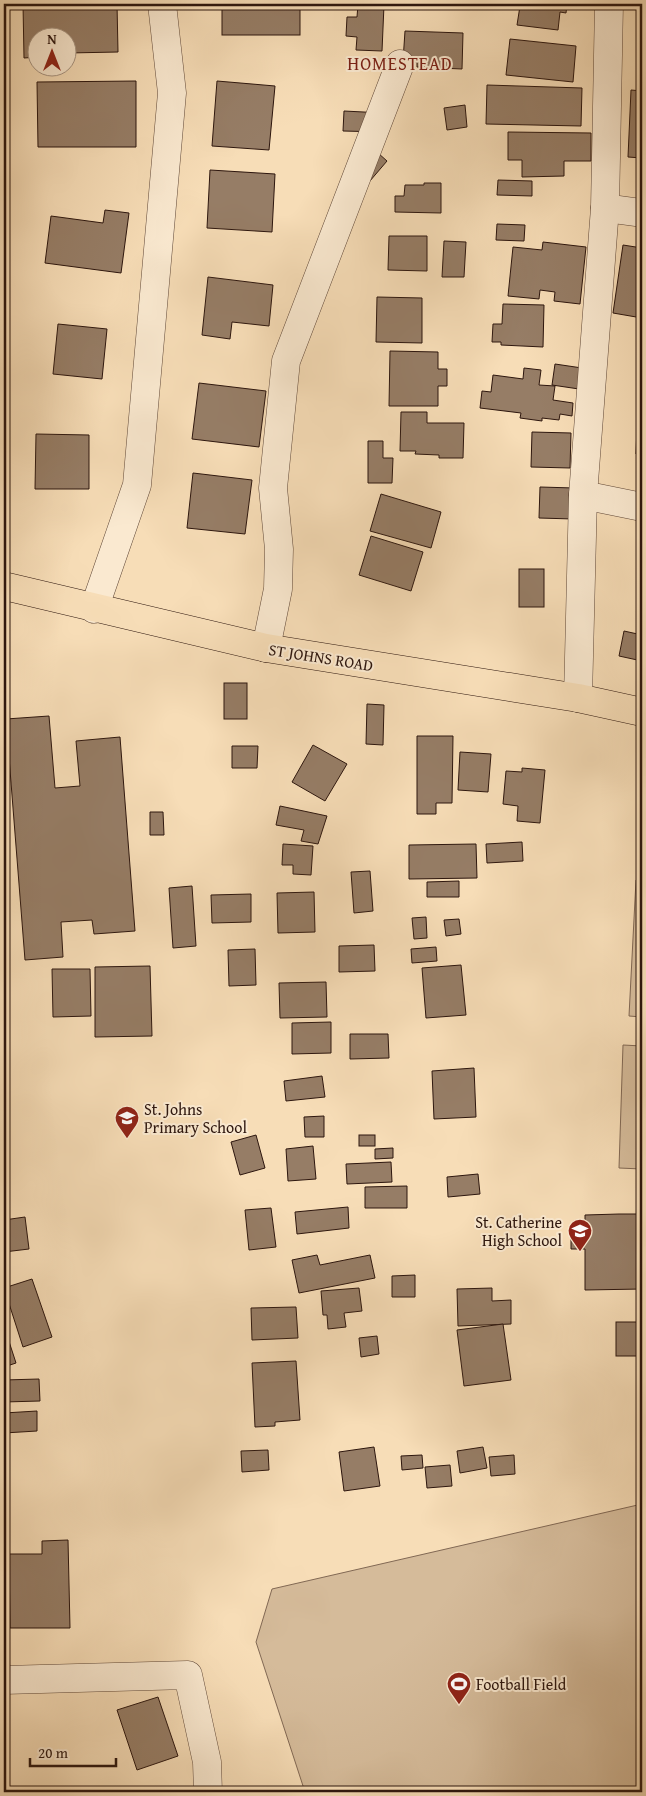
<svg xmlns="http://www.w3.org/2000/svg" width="646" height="1796" font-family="'Gentium Book Plus',serif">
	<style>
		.green { fill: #d5bb9a; stroke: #816854 }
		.building { fill: #967d66; stroke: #2d160e }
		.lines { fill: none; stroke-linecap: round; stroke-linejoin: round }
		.minor-casing { stroke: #604838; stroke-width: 29 }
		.major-casing { stroke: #2d160e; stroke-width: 29 }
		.minor { stroke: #fae9d0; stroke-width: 28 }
		.major { stroke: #f7ddb7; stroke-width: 28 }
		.labels { text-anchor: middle; stroke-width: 4; stroke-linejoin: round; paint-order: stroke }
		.street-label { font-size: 16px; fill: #2d160e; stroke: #fae9d0 }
		.poi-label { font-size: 16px; fill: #2d160e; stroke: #fae9d0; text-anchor: start }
		.neighbourhood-label { font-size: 18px; letter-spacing: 1px; fill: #7a1f14; stroke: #fae9d0 }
	</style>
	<rect width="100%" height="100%" fill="#f7ddb7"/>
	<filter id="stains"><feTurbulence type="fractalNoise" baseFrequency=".004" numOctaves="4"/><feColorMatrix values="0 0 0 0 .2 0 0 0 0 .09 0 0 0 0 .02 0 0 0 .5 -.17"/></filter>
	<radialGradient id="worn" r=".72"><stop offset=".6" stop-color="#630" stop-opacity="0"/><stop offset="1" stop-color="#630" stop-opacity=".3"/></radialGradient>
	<g class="green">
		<path d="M636,880l6,1v136l-13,-1z"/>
		<path d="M623,1045l19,1v123l-23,-1z"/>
		<path d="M642,1504v288h-337l-49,-150 16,-53z"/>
	</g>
	<g class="building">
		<path d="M23,4h94l1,48 -50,1v-15h-30v19l-14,1z"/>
		<rect x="222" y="4" width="78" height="31"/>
		<path d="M358,4l26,1 -2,46 -26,-1 1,-13 -11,-1 1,-19h10z"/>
		<path d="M510,4h57l-1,9 -6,-1 -2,18 -41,-5 3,-19z"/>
		<rect x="639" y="22" width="3" height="21"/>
		<path d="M405,31l58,2 -1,36 -45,-2v-5l-14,-1z"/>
		<path d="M510,39l66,7 -3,36 -67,-7z"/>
		<path d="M136,81v66h-98l-1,-65z"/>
		<path d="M217,81l58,5 -6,64 -57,-4z"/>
		<path d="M487,85l95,3 -1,38 -95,-2z"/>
		<path d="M631,90l11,1v67l-14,-1z"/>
		<path d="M465,105l2,22 -20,3 -3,-22z"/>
		<path d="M344,111l39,2v19l-40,-1z"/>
		<path d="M508,132l83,1v28h-27v15l-42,1v-17h-14z"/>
		<path d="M378,153l9,8 -35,41z"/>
		<path d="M210,170l65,4 -3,58 -65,-4z"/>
		<path d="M498,180l34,1v15l-35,-1z"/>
		<path d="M424,183h17v30l-46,-1v-16h9l1,-11h19z"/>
		<path d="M105,210l24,3 -8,60 -76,-10 6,-47 52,7z"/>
		<path d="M497,224l28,1 -1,16 -28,-1z"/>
		<path d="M389,236h38v35l-39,-1z"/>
		<path d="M444,241l22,1 -2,35h-22z"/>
		<path d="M543,242l43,5 -6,57 -26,-3 1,-9 -15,-2 -1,9 -31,-3 5,-49 29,3z"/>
		<path d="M623,245l19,3v70l-29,-5z"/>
		<path d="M208,277l65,8 -4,41 -37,-4 -2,17 -28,-4z"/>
		<path d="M377,297l45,1v45l-46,-1z"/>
		<path d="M503,304l41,1 -1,42 -42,-2v-3h-9l1,-18h9z"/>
		<path d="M58,324l49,5 -5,50 -49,-5z"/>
		<path d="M390,351l48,1v17h9v17h-9v20h-49z"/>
		<path d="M555,364l27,4 -3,21 -27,-4z"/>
		<path d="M524,368l17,2 -2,15 16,1 -2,14 20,3 -1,13 -12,-2 -1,6 -17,-2v3l-22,-3 1,-5 -41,-5 2,-17 9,1 2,-17 30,4z"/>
		<path d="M199,383l67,8 -7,56 -67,-8z"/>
		<path d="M638,399h4v55h-6z"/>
		<path d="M401,412h26v11h37l-1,35h-24v-3l-24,-1 1,-3h-16z"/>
		<path d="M532,432l39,1 -1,35 -39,-1z"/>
		<path d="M36,434l53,1v54h-54z"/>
		<path d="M368,441h15v17h10l-1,25h-24z"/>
		<path d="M193,473l59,7 -7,54 -58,-6z"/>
		<path d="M540,487l34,1 -1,31 -34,-1z"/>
		<path d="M381,494l60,18 -10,36 -61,-17z"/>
		<path d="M371,536l52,16 -12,39 -52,-16z"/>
		<rect x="519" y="569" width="25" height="38"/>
		<path d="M624,631l18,4v26l-23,-5z"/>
		<rect x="224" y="683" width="23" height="36"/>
		<path d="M367,704l17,1 -1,40 -17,-1z"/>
		<path d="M49,716l6,72 25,-2 -4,-45 44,-4 15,194 -41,3 -2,-14 -31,2 2,35 -38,3 -19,-241z"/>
		<path d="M417,736h36l-1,67h-16v11h-19z"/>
		<path d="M313,745l34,19 -22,37 -33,-19z"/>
		<path d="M232,746h26l-1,22h-25z"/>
		<path d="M460,752l31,2 -3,38 -30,-2z"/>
		<path d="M522,768l23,2 -5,53 -23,-2 1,-15 -15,-2 3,-33 16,1z"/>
		<path d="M280,806l47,10 -9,28 -17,-3 3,-11 -28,-5z"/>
		<path d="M150,812h13l1,23h-14z"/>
		<path d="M522,842l1,19 -36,2 -1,-19z"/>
		<path d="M283,844l30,2 -2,29 -18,-1v-9h-11z"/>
		<path d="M476,844l1,34 -68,1v-34z"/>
		<path d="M370,871l3,40 -19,2 -3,-41z"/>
		<path d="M459,881v16h-32v-15z"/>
		<path d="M192,886l4,60 -23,2 -4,-60z"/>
		<path d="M314,892l1,40 -37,1 -1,-40z"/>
		<path d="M251,894v28l-39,1 -1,-28z"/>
		<path d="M426,917l1,21 -13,1 -2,-21z"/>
		<path d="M459,919l2,15 -15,2 -2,-16z"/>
		<path d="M374,945l1,26 -36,1v-26z"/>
		<path d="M436,947l1,14 -25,2 -1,-14z"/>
		<path d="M255,949l1,36 -27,1 -1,-36z"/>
		<path d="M461,965l5,50 -40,3 -4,-50z"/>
		<path d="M150,966l2,70 -57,1v-70z"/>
		<path d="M52,969h38l1,47 -38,1z"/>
		<path d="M326,982l1,35 -47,1 -1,-35z"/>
		<path d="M331,1022v31l-39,1v-31z"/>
		<path d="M350,1034h38l1,24 -39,1z"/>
		<path d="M474,1068l2,49 -42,2 -2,-48z"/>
		<path d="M322,1076l3,21 -39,4 -2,-20z"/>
		<path d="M324,1116v21h-19l-1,-20z"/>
		<path d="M4,1134h3l1,32 -4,1z"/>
		<path d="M256,1135l9,33 -25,7 -9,-33z"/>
		<rect x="359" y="1135" width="16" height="11"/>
		<path d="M313,1146l3,33 -28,2 -2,-32z"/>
		<path d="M393,1148v10l-18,1v-10z"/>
		<path d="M391,1162l1,20 -45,2 -1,-20z"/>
		<path d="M478,1174l2,20 -32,3 -1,-20z"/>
		<path d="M407,1186v22h-42v-21z"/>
		<path d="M348,1207l1,21 -52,6 -2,-22z"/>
		<path d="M271,1208l5,39 -27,3 -4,-40z"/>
		<path d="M619,1214h23v75l-57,1v-41h-14v-24h14v-10z"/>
		<path d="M25,1217l4,32 -25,3v-32z"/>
		<path d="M317,1255l3,10 50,-10 5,23 -76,15 -7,-33z"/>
		<path d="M415,1275v22h-23v-21z"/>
		<path d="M32,1279l20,58 -29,10 -19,-59z"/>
		<path d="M359,1288l3,23 -18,2 2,14 -18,2 -1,-14h-4l-2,-24z"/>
		<path d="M492,1288v13l19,-1v24l-53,2 -1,-37z"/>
		<path d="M296,1307l2,31 -46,2 -1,-32z"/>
		<rect x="616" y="1322" width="26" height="34"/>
		<path d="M503,1324l8,56 -47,6 -7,-56z"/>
		<path d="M4,1326l12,37 -12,4z"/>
		<path d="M377,1336l2,18 -18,3 -2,-19z"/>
		<path d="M296,1361l4,59 -25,2v4l-20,1 -3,-64z"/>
		<path d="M39,1379l1,22 -36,1v-22z"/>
		<path d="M37,1411v20l-33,2v-20z"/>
		<path d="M374,1447l6,39 -36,5 -5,-39z"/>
		<path d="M483,1447l4,21 -27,5 -3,-22z"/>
		<path d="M268,1450l1,20 -27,2 -1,-21z"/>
		<path d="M422,1455l1,13 -21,2 -1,-14z"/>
		<path d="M514,1455l1,19 -24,2 -2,-19z"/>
		<path d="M450,1465l2,21 -25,2 -2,-21z"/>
		<path d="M68,1540l2,88h-60l-1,-74h33v-13z"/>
		<path d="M158,1697l20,59 -41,14 -20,-60z"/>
	</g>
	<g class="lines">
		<defs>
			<g id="minor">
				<path d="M605,208l37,5"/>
				<path d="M583,495l59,12"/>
				<path d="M94,609l43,-124 35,-392 -10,-89"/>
				<path d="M266,648l12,-59 1,-40 -6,-61 13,-127 114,-297"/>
				<path d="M578,698l5,-203 22,-287 4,-204"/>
				<path d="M4,1680l184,-5 19,87 1,30"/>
			</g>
			<path id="major" d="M4,586l262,62 312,50 64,14"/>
		</defs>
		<use href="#minor" class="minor-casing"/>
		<use href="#major" class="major-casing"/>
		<use href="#minor" class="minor"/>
		<use href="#major" class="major"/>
	</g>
	<defs>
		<symbol id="school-pin" viewBox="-11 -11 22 30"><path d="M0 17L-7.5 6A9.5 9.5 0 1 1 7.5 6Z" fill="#8f2418" stroke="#fae9d0"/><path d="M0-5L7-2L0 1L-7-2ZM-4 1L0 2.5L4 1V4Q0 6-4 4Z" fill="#fff"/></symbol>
		<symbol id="stadium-pin" viewBox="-11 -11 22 30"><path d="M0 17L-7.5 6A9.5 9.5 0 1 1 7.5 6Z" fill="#8f2418" stroke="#fae9d0"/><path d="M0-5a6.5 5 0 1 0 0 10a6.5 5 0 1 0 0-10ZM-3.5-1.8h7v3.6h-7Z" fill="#fff"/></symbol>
	</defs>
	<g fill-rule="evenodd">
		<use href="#school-pin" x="113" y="1104" width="28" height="38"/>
		<use href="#school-pin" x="566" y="1217" width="28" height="38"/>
		<use href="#stadium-pin" x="445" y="1670" width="28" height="38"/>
	</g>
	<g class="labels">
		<g class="street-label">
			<text transform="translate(321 657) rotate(9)" y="6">ST JOHNS ROAD</text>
		</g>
		<g class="poi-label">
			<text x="144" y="1115">St. Johns<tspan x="144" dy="18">Primary School</tspan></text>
			<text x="562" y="1228" text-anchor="end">St. Catherine<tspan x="562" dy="18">High School</tspan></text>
			<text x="476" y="1690">Football Field</text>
		</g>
		<g class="neighbourhood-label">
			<text x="400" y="70">HOMESTEAD</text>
		</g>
	</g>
	<rect width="646" height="1796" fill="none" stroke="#f7ddb7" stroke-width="20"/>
	<rect x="5" y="5" width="636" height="1786" fill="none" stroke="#2d160e" stroke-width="2.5"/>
	<rect x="10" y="10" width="626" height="1776" fill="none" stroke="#2d160e"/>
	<g transform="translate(52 52)"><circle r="24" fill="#fae9d0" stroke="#a89582"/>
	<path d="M0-4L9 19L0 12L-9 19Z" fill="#8f2418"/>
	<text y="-8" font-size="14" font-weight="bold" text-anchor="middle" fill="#2d160e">N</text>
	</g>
	<path d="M30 1758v8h86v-8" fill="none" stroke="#2d160e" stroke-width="2.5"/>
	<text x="38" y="1758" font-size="15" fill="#2d160e" stroke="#fae9d0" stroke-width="4" paint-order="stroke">20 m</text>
	<rect width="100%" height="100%" filter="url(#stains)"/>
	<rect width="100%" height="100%" fill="url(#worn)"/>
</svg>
